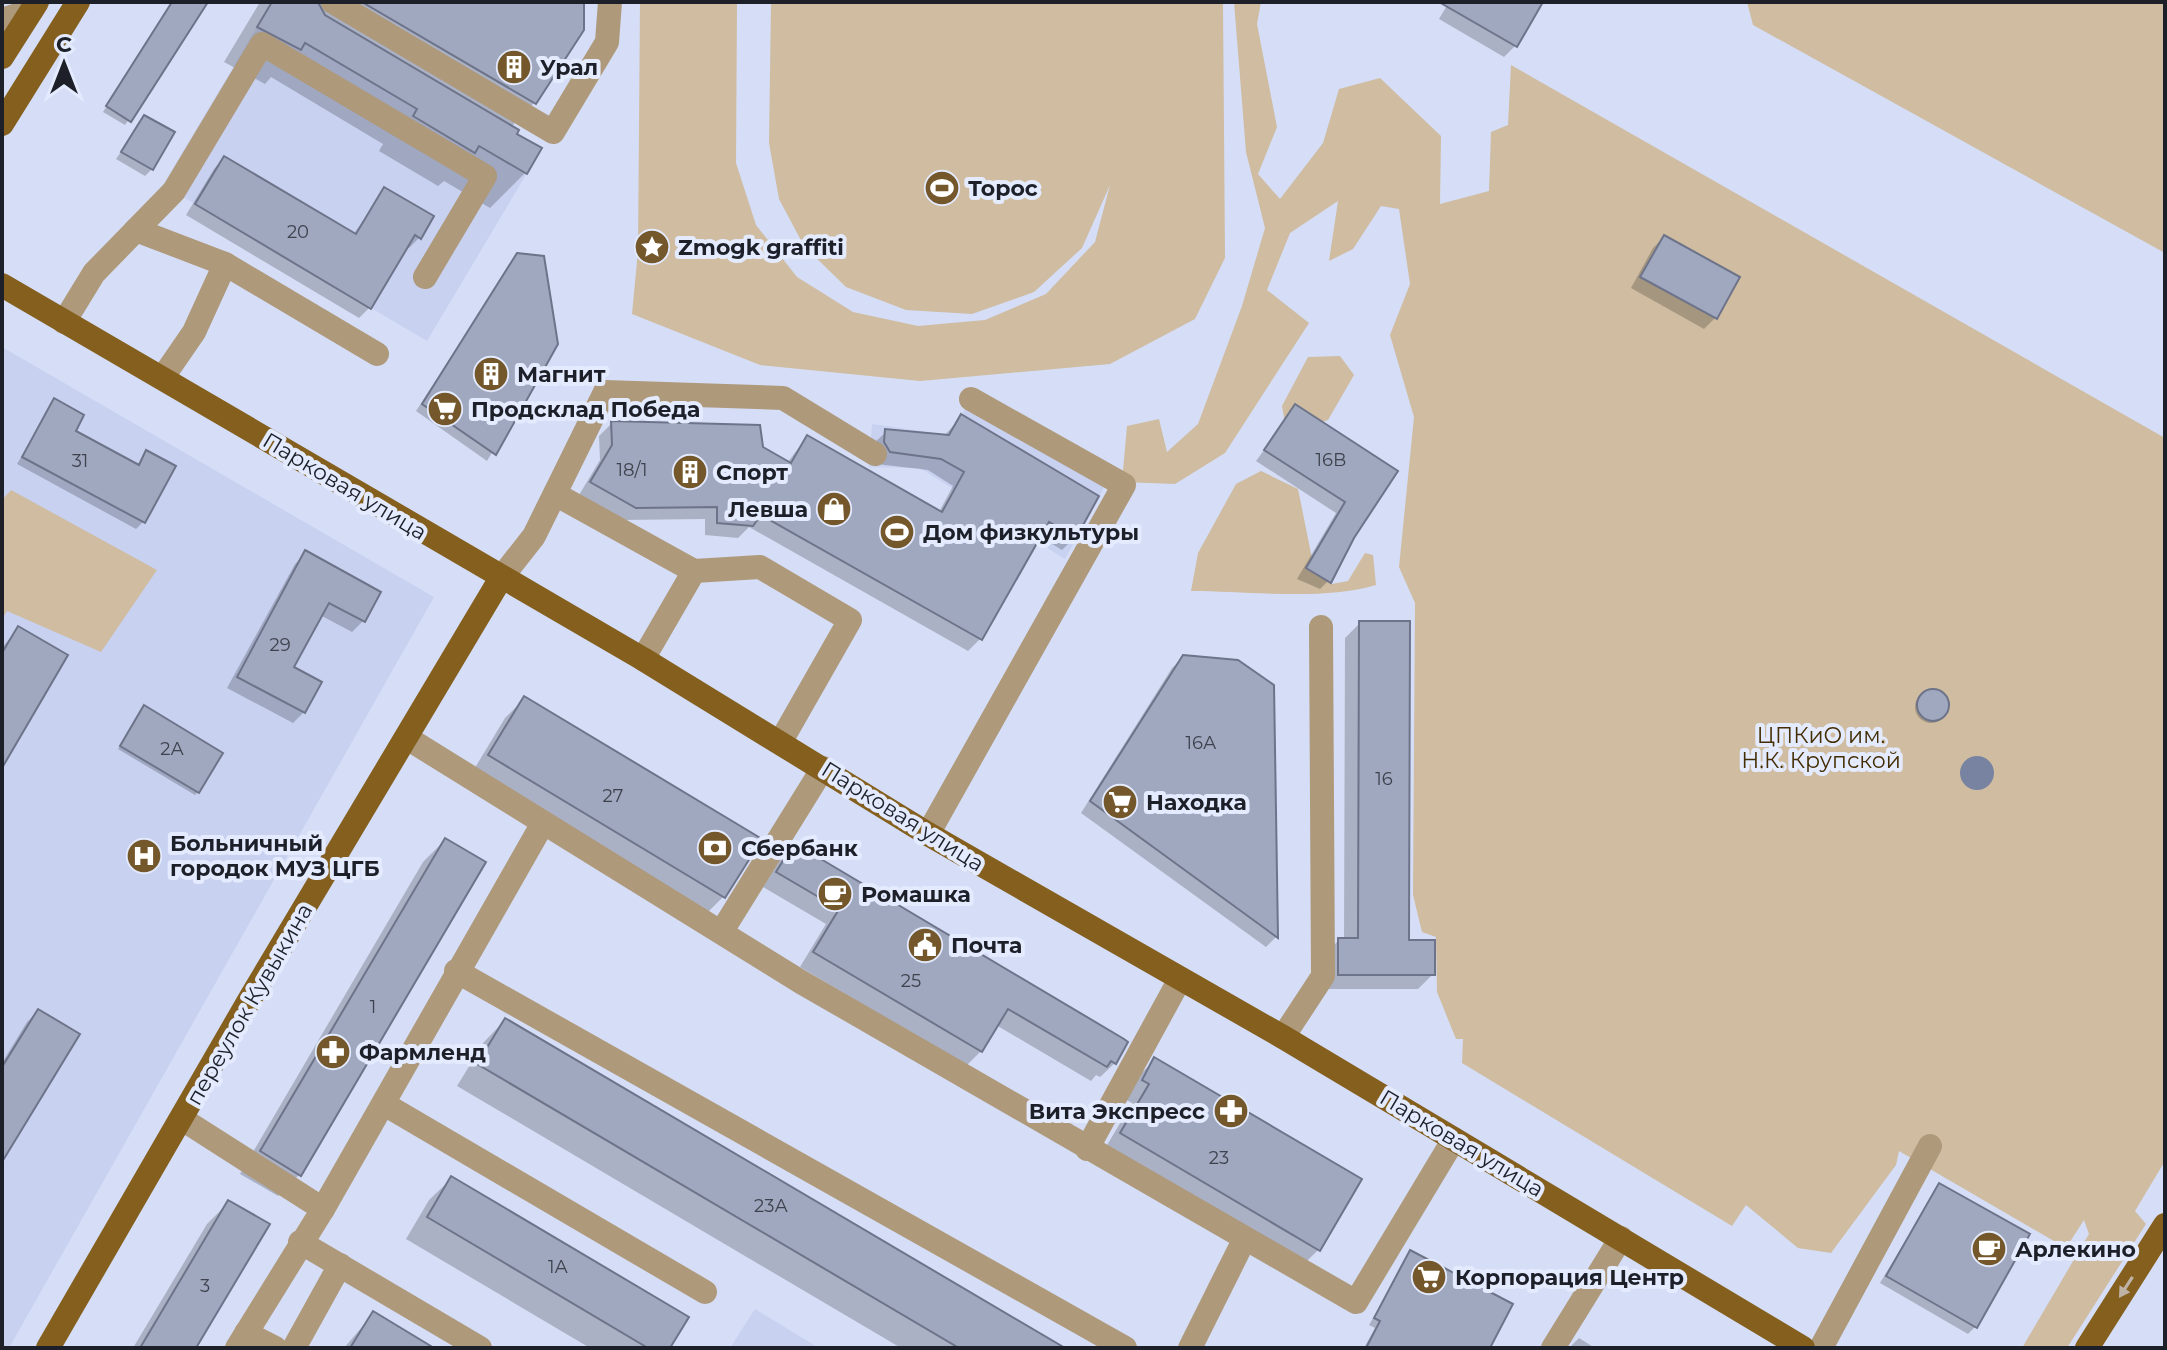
<svg xmlns="http://www.w3.org/2000/svg" width="2167" height="1350" font-family="Montserrat,sans-serif">
	<style>
		.built { fill: #c8d1f0 }
		.green { fill: #cfbca1 }
		.water { fill: #7883a2 }
		.shadow { fill: #0003 }
		.building { fill: #a0a8bf; stroke: #6d748a; stroke-width: 2 }
		.lines { fill: none; stroke-linecap: round; stroke-linejoin: round }
		.minor { stroke: #ae997b; stroke-width: 24 }
		.major { stroke: #845f1e; stroke-width: 24 }
		.oneway { fill: #beb3a5 }
		.labels { text-anchor: middle; stroke-width: 8; stroke-linejoin: round; paint-order: stroke }
		.number-label { font-size: 18px; fill: #3e424e }
		.poi-label { font-size: 22px; font-weight: bold; fill: #1d2029; stroke: #e4ebff; text-anchor: start }
		.street-label { font-size: 22px; fill: #1d2029; stroke: #e4ebff }
		.park-label { font-size: 22px; fill: #442d03; stroke: #e4ebff }
	</style>
	<rect width="100%" height="100%" fill="#d5def6"/>
	<g class="built">
		<path d="M272,2h23l247,146 -115,193 -264,-156z"/>
		<path d="M2,347l432,250 -425,751h-7z"/>
		<path d="M976,392l139,75 -50,92 -145,-91 -51,-1 3,-43 77,11z"/>
		<path d="M755,1309l64,39h-89z"/>
	</g>
	<g class="green">
		<path d="M640,2h97l-1,161 20,62 41,52 56,35 65,14 67,-6 61,-26 49,-52 15,-57 -28,63 -48,44 -62,22 -66,-4 -60,-23 -42,-41 -25,-47 -10,-56 2,-141h452l2,256 -30,61 -85,45 -190,17 -160,-16 -128,-51 6,-63z"/>
		<path d="M1234,2h27l-4,22 20,103 -19,47 22,25 43,-56 16,-54 41,-11 61,58 -1,68 49,-13 2,-59 17,-7 3,-60 654,373v723l-30,50 11,13 -79,124h-45l67,-114 -5,-14 -18,28 -167,-97 -3,14 -65,88 -33,-5 -52,-43 -14,21 -270,-163 1,-24h-7l-19,-47 -1,-55 -14,-5 -9,-37 2,-292 -16,-36 15,-150 -24,-82 20,-51 -11,-75 -18,-3 -28,43 -24,12 9,-60 -48,32 -23,57 42,33 -84,130 -50,31 -53,-2 5,-56 32,-7 8,33 31,-28 44,-118 23,-78 -19,-76z"/>
		<path d="M1747,2h418v251l-412,-228z"/>
		<path d="M1340,356l14,19 -26,45 -41,14 -5,-28 26,-49z"/>
		<path d="M1261,471l37,18 17,84 17,11 16,-3 17,-28 8,2 3,30c-54,16 -128,6 -185,6l7,-38 38,-69z"/>
		<path d="M11,490l146,80 -56,82 -94,-41 -5,8v-119z"/>
	</g>
	<circle class="water" cx="1977" cy="773" r="17"/>
	<g class="shadow">
		<path d="M172,2h33l-80,123 -22,-13z"/>
		<path d="M260,2h322v27l-48,74 -23,24 14,46 -35,35 -46,-27 -6,5 -59,-35 4,-7 -112,-67 -6,7 -41,-22z"/>
		<path d="M1449,2h91l-25,44 -11,11 -65,-38z"/>
		<path d="M144,118l8,51 -7,7 -29,-17z"/>
		<path d="M224,158l129,77 32,-46 34,49 -10,10 -3,-2 -36,61 -11,11 -173,-103 28,-46z"/>
		<path d="M1664,237l73,41 -22,40 -11,11 -73,-41 22,-40z"/>
		<path d="M517,255l39,89 -69,117 -71,-50z"/>
		<path d="M54,401l19,31 63,34 11,-13 -4,69 -7,7 -119,-65z"/>
		<path d="M1295,407l100,64 -43,66 -21,41 -11,11 -23,-10 39,-66 -80,-52z"/>
		<path d="M961,417l114,120 -13,13 -23,-14 -58,102 -13,13 -219,-124 -11,11 -33,-3v-16l-82,1 -44,-25 21,-35 -1,-24 13,-13 149,25 26,15 20,-26 132,75 14,-26 -25,-16 -51,-6 -4,-20 13,-12 58,4z"/>
		<path d="M306,553l73,39 -16,29 -11,11 -32,-17 -29,53 13,44 -11,11 -66,-35 68,-124z"/>
		<path d="M1360,623l47,319 26,32 -15,15h-94v-34l15,-15h5l1,-302z"/>
		<path d="M18,628l-16,136v-116z"/>
		<path d="M1184,657l88,29 4,251 -10,10 -185,-134 91,-145z"/>
		<circle cx="1931" cy="707" r="16"/>
		<path d="M525,698l234,141 -36,58 -20,20 -233,-141 35,-58z"/>
		<path d="M141,711l57,81 -3,3 -77,-46z"/>
		<path d="M445,840l-145,334 -22,22 -38,-22 183,-312z"/>
		<path d="M795,845l320,218 -15,14 -4,-2 -5,6 -95,-56 -15,26 -15,15 -166,-99 26,-43 -63,-37 17,-27z"/>
		<path d="M38,1011l-36,147v-95l25,-41z"/>
		<path d="M505,1020l556,328h-160l-444,-262 27,-44z"/>
		<path d="M1155,1060l163,190 -18,18 -197,-116 29,-49 -7,-4 11,-21z"/>
		<path d="M451,1179l217,169h-78l-184,-109 23,-39z"/>
		<path d="M1939,1185l36,142 -7,7 -88,-51z"/>
		<path d="M229,1202l-35,146h-61l74,-124z"/>
		<path d="M1411,1252l77,96h-124l11,-20 -6,-3z"/>
		<path d="M374,1313l56,35h-86z"/>
		<path d="M1579,1338l16,10h-26z"/>
	</g>
	<g class="building">
		<path d="M172,2h36l-77,120 -25,-16z"/>
		<path d="M272,2h46l7,13 194,115 -2,4 25,14 -15,26 -48,-28 -4,7 -62,-37 4,-7 -112,-66 -4,7 -44,-23z"/>
		<path d="M362,2h222v28l-48,74z"/>
		<path d="M1439,2h104l-26,45z"/>
		<path d="M144,115l31,17 -22,38 -32,-18z"/>
		<path d="M224,156l132,78 28,-47 50,29 -13,23 -6,-4 -44,74 -176,-105z"/>
		<path d="M1664,235l76,42 -23,42 -77,-42z"/>
		<path d="M517,253l27,3 14,88 -62,111 -74,-51z"/>
		<path d="M54,398l30,17 -8,16 63,34 7,-15 30,16 -31,57 -123,-66z"/>
		<path d="M1295,404l103,67 -44,67 -23,45 -25,-15 39,-66 -81,-52z"/>
		<path d="M961,414l138,82 -23,42 -27,-16 -67,118 -221,-125 -8,11 -36,-3v-16l-81,1 -46,-26 22,-37 -1,-24 149,4 3,22 28,16 16,-28 135,77 22,-40 -23,-13 -51,-7 -6,-10 1,-13 64,6z"/>
		<path d="M305,550l76,42 -16,30 -36,-19 -35,64 28,15 -17,31 -68,-36z"/>
		<path d="M1359,621h51l-1,319h26v35h-97v-37h20z"/>
		<path d="M18,626l50,29 -66,113v-115z"/>
		<path d="M1183,655l55,5 36,25 4,253 -188,-137z"/>
		<circle cx="1933" cy="705" r="16"/>
		<path d="M524,696l238,143 -37,59 -237,-143z"/>
		<path d="M144,705l79,48 -24,40 -79,-47z"/>
		<path d="M445,838l41,24 -185,314 -41,-25z"/>
		<path d="M794,843l330,196 4,3 -12,22 -5,-3 -4,6 -99,-58 -26,43 -169,-100 26,-43 -63,-37z"/>
		<path d="M38,1009l42,25 -78,128v-95z"/>
		<path d="M505,1018l560,330h-106l-482,-284z"/>
		<path d="M1154,1057l208,122 -42,72 -200,-118 29,-49 -7,-4z"/>
		<path d="M451,1176l238,141 -19,31h-22l-221,-131z"/>
		<path d="M1939,1183l91,51 -53,94 -91,-52z"/>
		<path d="M228,1200l42,24 -74,124h-56z"/>
		<path d="M1410,1250l103,54 -23,44h-124l14,-27 -6,-3z"/>
		<path d="M373,1311l61,37h-84z"/>
	</g>
	<g class="lines">
		<g class="minor">
			<path d="M333,2l220,130 54,-90 3,-40"/>
			<path d="M2,20l30,-10"/>
			<path d="M136,230l89,34 -31,68 -31,45"/>
			<path d="M225,264l152,90"/>
			<path d="M64,322l30,-49 80,-82 88,-147 223,132 -60,101"/>
			<path d="M555,494l139,77 66,-4 90,53 -69,121"/>
			<path d="M501,578l33,-42 71,-144 178,6 92,56"/>
			<path d="M643,659l51,-88"/>
			<path d="M407,738l394,244 555,320 98,-163"/>
			<path d="M928,834l196,-349 -153,-86"/>
			<path d="M722,931l101,-163"/>
			<path d="M456,971l669,377"/>
			<path d="M1283,1037l40,-61 -2,-349"/>
			<path d="M384,1104l321,188"/>
			<path d="M182,1119l141,90"/>
			<path d="M1087,1149l93,-170"/>
			<path d="M300,1242l180,106"/>
			<path d="M246,1333l29,15"/>
			<path d="M237,1348l86,-139 220,-386"/>
			<path d="M294,1348l46,-83"/>
			<path d="M1190,1348l54,-108"/>
			<path d="M1553,1348l68,-110"/>
			<path d="M1821,1348l109,-202"/>
		</g>
		<g class="major">
			<path d="M2,57l35,-55"/>
			<path d="M2,124l76,-122"/>
			<path d="M2,285l641,374 285,175 355,203 520,311"/>
			<path d="M48,1348l203,-351 250,-419"/>
			<path d="M2087,1348l78,-123"/>
		</g>
	</g>
	<defs><path id="oneway-solid" d="M-6-.8H1V-3.2L6.5 0L1 3.2V.8H-6Z" transform="scale(2)"/></defs>
	<use class="oneway" href="#oneway-solid" transform="translate(2126 1287) rotate(123)"/>
	<defs>
		<symbol id="building-disc" viewBox="-11 -11 22 22"><circle r="9.5" fill="#74582b" stroke="#e4ebff"/><path d="M-4-6H4V6H1V3H-1V6H-4ZM-2.5-4.3h1.7v1.8h-1.7ZM.8-4.3h1.7v1.8H.8ZM-2.5-1h1.7V.8h-1.7ZM.8-1h1.7V.8H.8Z" fill="#fff"/></symbol>
		<symbol id="stadium-disc" viewBox="-11 -11 22 22"><circle r="9.5" fill="#74582b" stroke="#e4ebff"/><path d="M0-5a6.5 5 0 1 0 0 10a6.5 5 0 1 0 0-10ZM-3.5-1.8h7v3.6h-7Z" fill="#fff"/></symbol>
		<symbol id="sight-disc" viewBox="-11 -11 22 22"><circle r="9.5" fill="#74582b" stroke="#e4ebff"/><path d="M0-6L1.8-2.2L6-1.7L2.9 1.2L3.7 5.4L0 3.3L-3.7 5.4L-2.9 1.2L-6-1.7L-1.8-2.2Z" fill="#fff"/></symbol>
		<symbol id="supermarket-disc" viewBox="-11 -11 22 22"><circle r="9.5" fill="#74582b" stroke="#e4ebff"/><path d="M-6-5.5h2.5l.6 2H6L4.5 2H-2.5L-4.4-4H-6ZM-1.5 3.2a1.3 1.3 0 1 0 .1 0ZM3 3.2a1.3 1.3 0 1 0 .1 0Z" fill="#fff"/></symbol>
		<symbol id="shop-disc" viewBox="-11 -11 22 22"><circle r="9.5" fill="#74582b" stroke="#e4ebff"/><path d="M-5-2.5h2.3a2.7 3.5 0 0 1 5.4 0H5L5.5 6h-11ZM-1.5-2.5h3a1.5 2.3 0 0 0-3 0Z" fill="#fff"/></symbol>
		<symbol id="bank-disc" viewBox="-11 -11 22 22"><circle r="9.5" fill="#74582b" stroke="#e4ebff"/><path d="M-6-4H6V4H-6ZM0-2.3a2.3 2.3 0 1 0 0 4.6a2.3 2.3 0 1 0 0-4.6Z" fill="#fff"/></symbol>
		<symbol id="hospital-disc" viewBox="-11 -11 22 22"><circle r="9.5" fill="#74582b" stroke="#e4ebff"/><path d="M-5-5h3v3.5h4V-5h3V5h-3V1.5h-4V5h-3Z" fill="#fff"/></symbol>
		<symbol id="cafe-disc" viewBox="-11 -11 22 22"><circle r="9.5" fill="#74582b" stroke="#e4ebff"/><path d="M-5.5-4.5H6V0H3Q3 3.5 0 3.5H-2.5Q-5.5 3.5-5.5 0ZM3-3.2v2h1.7v-2ZM-6 4.5H4V6H-6Z" fill="#fff"/></symbol>
		<symbol id="civic-disc" viewBox="-11 -11 22 22"><circle r="9.5" fill="#74582b" stroke="#e4ebff"/><path d="M-.6-6.5H3V-4.5H.6V-3L4-1V1h2V6H-6V1h2V-1L-.6-3ZM-1.2 2.5V6h2.4V2.5Z" fill="#fff"/></symbol>
		<symbol id="pharmacy-disc" viewBox="-11 -11 22 22"><circle r="9.5" fill="#74582b" stroke="#e4ebff"/><path d="M-2-6h4v4h4v4h-4v4h-4v-4h-4v-4h4Z" fill="#fff"/></symbol>
	</defs>
	<g fill-rule="evenodd">
		<use href="#building-disc" x="494" y="47" width="40" height="40"/>
		<use href="#stadium-disc" x="922" y="168" width="40" height="40"/>
		<use href="#sight-disc" x="632" y="227" width="40" height="40"/>
		<use href="#building-disc" x="471" y="354" width="40" height="40"/>
		<use href="#supermarket-disc" x="425" y="389" width="40" height="40"/>
		<use href="#building-disc" x="670" y="452" width="40" height="40"/>
		<use href="#shop-disc" x="814" y="489" width="40" height="40"/>
		<use href="#stadium-disc" x="877" y="512" width="40" height="40"/>
		<use href="#supermarket-disc" x="1100" y="782" width="40" height="40"/>
		<use href="#bank-disc" x="695" y="828" width="40" height="40"/>
		<use href="#hospital-disc" x="124" y="836" width="40" height="40"/>
		<use href="#cafe-disc" x="815" y="874" width="40" height="40"/>
		<use href="#civic-disc" x="905" y="925" width="40" height="40"/>
		<use href="#pharmacy-disc" x="313" y="1032" width="40" height="40"/>
		<use href="#pharmacy-disc" x="1211" y="1091" width="40" height="40"/>
		<use href="#cafe-disc" x="1969" y="1229" width="40" height="40"/>
		<use href="#supermarket-disc" x="1409" y="1257" width="40" height="40"/>
	</g>
	<g class="labels">
		<g class="number-label">
			<text x="298" y="238">20</text>
			<text x="1331" y="466">16В</text>
			<text x="80" y="467">31</text>
			<text x="632" y="476">18/1</text>
			<text x="280" y="651">29</text>
			<text x="1201" y="749">16А</text>
			<text x="172" y="755">2А</text>
			<text x="1384" y="785">16</text>
			<text x="613" y="802">27</text>
			<text x="911" y="987">25</text>
			<text x="373" y="1013">1</text>
			<text x="1219" y="1164">23</text>
			<text x="771" y="1212">23А</text>
			<text x="558" y="1273">1А</text>
			<text x="205" y="1292">3</text>
		</g>
		<g class="poi-label">
			<text x="540" y="75">Урал</text>
			<text x="968" y="196">Торос</text>
			<text x="678" y="255">Zmogk graffiti</text>
			<text x="517" y="382">Магнит</text>
			<text x="471" y="417">Продсклад Победа</text>
			<text x="716" y="480">Спорт</text>
			<text x="808" y="517" text-anchor="end">Левша</text>
			<text x="923" y="540">Дом физкультуры</text>
			<text x="1146" y="810">Находка</text>
			<text x="170" y="851">Больничный<tspan x="170" dy="25">городок МУЗ ЦГБ</tspan></text>
			<text x="741" y="856">Сбербанк</text>
			<text x="861" y="902">Ромашка</text>
			<text x="951" y="953">Почта</text>
			<text x="359" y="1060">Фармленд</text>
			<text x="1205" y="1119" text-anchor="end">Вита Экспресс</text>
			<text x="2015" y="1257">Арлекино</text>
			<text x="1455" y="1285">Корпорация Центр</text>
		</g>
		<g class="street-label">
			<text transform="translate(345 486) rotate(31)" y="8">Парковая улица</text>
			<text transform="translate(903 816) rotate(32)" y="8">Парковая улица</text>
			<text transform="translate(249 1004) rotate(-60)" y="8">переулок Кувыкина</text>
			<text transform="translate(1462 1143) rotate(31)" y="8">Парковая улица</text>
		</g>
		<g class="park-label">
			<text x="1821" y="743">ЦПКиО им.<tspan x="1821" dy="25">Н.К. Крупской</tspan></text>
		</g>
	</g>
	<rect width="2167" height="1350" fill="none" stroke="#1d2029" stroke-width="8"/>
	<g transform="translate(64 64)" stroke="#e4ebff" stroke-width="6" paint-order="stroke">
	<path d="M0-6L14 30L0 20L-14 30Z" fill="#1d2029"/>
	<text y="-12" font-size="22" font-weight="bold" text-anchor="middle" fill="#1d2029">С</text>
	</g>
</svg>
